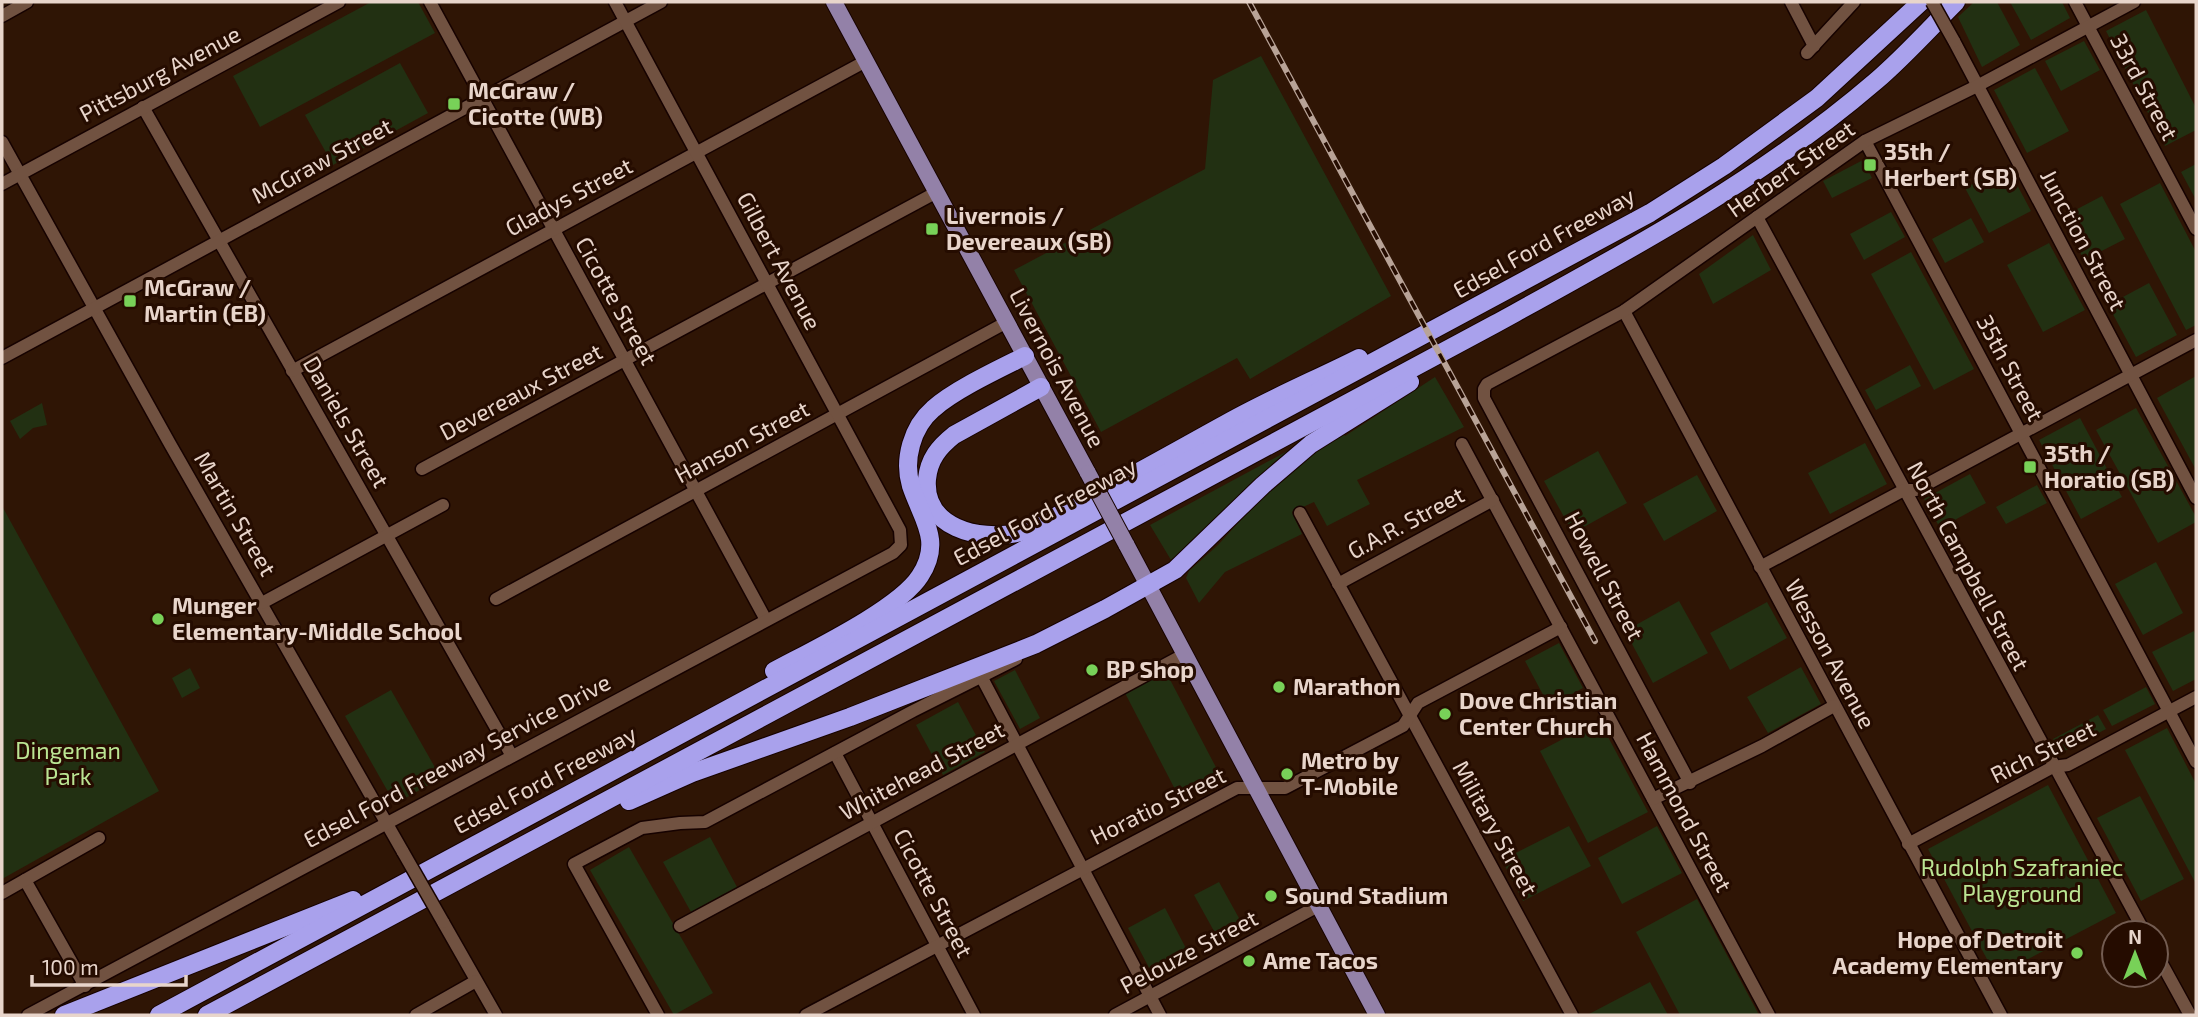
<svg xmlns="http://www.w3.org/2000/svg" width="2198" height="1017" font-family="'Exo 2',sans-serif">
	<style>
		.green { fill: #223012 }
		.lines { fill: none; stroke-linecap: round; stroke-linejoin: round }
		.minor-casing { stroke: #160200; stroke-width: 15 }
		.major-casing { stroke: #160200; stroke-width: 18 }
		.highway-casing { stroke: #160200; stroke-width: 20 }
		.minor { stroke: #715241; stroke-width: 12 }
		.major { stroke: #9381a8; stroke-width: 16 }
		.highway { stroke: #a9a1ec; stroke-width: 18 }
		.rail-casing { stroke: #b8a397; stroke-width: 6 }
		.rail { stroke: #250c00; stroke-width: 3.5; stroke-dasharray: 10; stroke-linecap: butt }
		.minor-bridge-casing { stroke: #160200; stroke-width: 15; stroke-linecap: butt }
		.major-bridge-casing { stroke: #160200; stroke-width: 18; stroke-linecap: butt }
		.minor-bridge { stroke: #715241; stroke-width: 12 }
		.major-bridge { stroke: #9381a8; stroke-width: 16 }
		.poi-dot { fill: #78d158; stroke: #250c00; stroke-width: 2.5 }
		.labels { text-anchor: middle; stroke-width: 6; stroke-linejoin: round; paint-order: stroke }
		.street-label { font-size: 23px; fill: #e8d5cb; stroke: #250c00 }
		.poi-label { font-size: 23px; font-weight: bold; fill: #e8d5cb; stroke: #250c00; text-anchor: start }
		.park-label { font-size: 23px; fill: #bbe593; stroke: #250c00 }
	</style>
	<rect width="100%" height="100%" fill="#2f1505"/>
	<g class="green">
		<path d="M371,2h47l17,31 -175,94 -27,-51z"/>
		<path d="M1974,2h23l23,43 -38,22 -24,-50z"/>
		<path d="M2010,2h52l8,16 -39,22z"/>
		<path d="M2146,10l50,98v22l-31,16 -59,-115z"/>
		<path d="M2084,41l16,29 -39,21 -16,-30z"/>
		<path d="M1261,56l130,240 -141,83 -13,-21 -136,74 -87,-162 191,-101 8,-89z"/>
		<path d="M400,63l28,50 -95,52 -28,-50z"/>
		<path d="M2035,68l34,63 -42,22 -33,-63z"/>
		<path d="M1863,160l9,18 -40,20 -9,-17z"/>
		<path d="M2196,164v36l-15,-28z"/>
		<path d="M2007,166l24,45 -42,22 -24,-45z"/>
		<path d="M2160,183l36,69v73l-10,5 -66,-126z"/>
		<path d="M2102,196l23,43 -41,21 -22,-43z"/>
		<path d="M1891,212l14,25 -41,23 -14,-26z"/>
		<path d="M1971,218l13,24 -39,21 -13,-24z"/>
		<path d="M1753,235l18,35 -58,34 -14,-30z"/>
		<path d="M2049,243l36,67 -42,22 -36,-67z"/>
		<path d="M1911,252l63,117 -40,21 -63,-116z"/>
		<path d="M2149,283l28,52 -41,22 -28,-52z"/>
		<path d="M1910,365l11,21 -45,24 -11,-20z"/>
		<path d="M2196,376v94l-39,-72z"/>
		<path d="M1435,377l29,50 -107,53 13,24 -43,22 -13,-24 -22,10 10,22 -77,38 -26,31 -13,-25 3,-7 29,-26 41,-45 50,-46 34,-22 2,4z"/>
		<path d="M42,403l5,22 -14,3 -13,11 -10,-18z"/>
		<path d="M2136,408l60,109v5l-38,21 -62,-113z"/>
		<path d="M2080,418l42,79 -41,22 -42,-79z"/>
		<path d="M1865,443l22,41 -57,30 -22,-41z"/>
		<path d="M1293,448l-97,94 -25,18 -21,-35z"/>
		<path d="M1598,451l29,52 -54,30 -29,-52z"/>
		<path d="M1970,474l16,29 -46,25 -16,-29z"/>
		<path d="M1697,475l20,36 -53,30 -21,-37z"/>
		<path d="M2037,485l10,18 -41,21 -10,-17z"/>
		<path d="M2,506l157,285 -157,88z"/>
		<path d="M2156,562l27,51 -40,22 -28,-51z"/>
		<path d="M1679,601l29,52 -55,30 -28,-52z"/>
		<path d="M1767,602l20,36 -57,32 -20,-37z"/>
		<path d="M2194,631l2,5v43l-23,12 -21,-39z"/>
		<path d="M1559,643l24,45 -34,18 -24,-45z"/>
		<path d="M1801,667l20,37 -53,29 -21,-36z"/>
		<path d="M190,668l10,20 -18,10 -10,-20z"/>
		<path d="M1015,670l25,48 -20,11 -26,-48z"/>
		<path d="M1166,672l54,103 -41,22 -54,-104z"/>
		<path d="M2146,687l9,17 -43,22 -9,-16z"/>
		<path d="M391,690l50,88 -46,26 -50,-88z"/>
		<path d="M958,702l27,50 -42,23 -27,-50z"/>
		<path d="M2098,715l8,14 -45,24 -8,-14z"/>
		<path d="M1599,720l49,92 -60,31 -48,-92z"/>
		<path d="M2167,728l29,56v100l-71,-134z"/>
		<path d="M2048,785l68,128 -120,63 -68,-127z"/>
		<path d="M2140,796l44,83 -43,22 -44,-83z"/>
		<path d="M1569,826l22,40 -68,35 -21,-41z"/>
		<path d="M1657,826l25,47 -60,31 -24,-46z"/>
		<path d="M710,837l27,50 -46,25 -28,-50z"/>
		<path d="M629,847l84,146 -39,22 -84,-145z"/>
		<path d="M1219,882l26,47 -25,13 -26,-47z"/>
		<path d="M1697,899l62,116h-79l-44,-83z"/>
		<path d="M1165,908l26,50 -37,19 -26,-49z"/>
		<path d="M1650,982l18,33h-78l-1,-1z"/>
	</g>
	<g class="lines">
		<defs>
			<g id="minor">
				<path d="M430,2l336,618"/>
				<path d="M1791,2l23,44"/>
				<path d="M2075,2l121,227"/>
				<path d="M2,16l25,-14"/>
				<path d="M1954,41l242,457"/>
				<path d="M1807,53l47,-51"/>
				<path d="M143,107l369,649"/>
				<path d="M1865,141l331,621"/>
				<path d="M2,142l168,302 233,408"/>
				<path d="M2,184l337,-182"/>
				<path d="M1757,217l388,716"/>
				<path d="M1624,311l377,704"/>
				<path d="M2,358l659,-356"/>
				<path d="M292,371l574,-310"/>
				<path d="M1462,444l307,571"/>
				<path d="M422,469l515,-277"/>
				<path d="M1300,513l272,502"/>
				<path d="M1760,567l144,-77h12l280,-150"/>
				<path d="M1338,584l155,-84"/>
				<path d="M496,599l511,-277"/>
				<path d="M262,603l181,-98"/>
				<path d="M982,678l178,337"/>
				<path d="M835,753l139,262"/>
				<path d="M1690,783l-206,-385v-9l3,-5 137,-73 241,-170 112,-55 157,-84"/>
				<path d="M1653,799l109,-53 72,-40"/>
				<path d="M1908,844l145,-77 15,-2 128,-68"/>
				<path d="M25,880l60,106"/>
				<path d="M2,893l97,-55"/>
				<path d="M443,922l53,93"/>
				<path d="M680,926l505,-272"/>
				<path d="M2156,953l34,62"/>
				<path d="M28,1015l865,-462 8,-8 -1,-15 -285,-528"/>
				<path d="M416,1015l60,-34"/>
				<path d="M658,1015l-84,-151 68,-36 38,-5 25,-1 208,-111 103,-52"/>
				<path d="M806,1015l431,-227h48l118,-62 15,-23 143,-76"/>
				<path d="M1115,1015l205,-110"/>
			</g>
			<g id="major">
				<path d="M834,2l254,471"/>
				<path d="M1126,544l251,471"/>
			</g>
			<g id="highway">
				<path d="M1041,387l-87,48c-15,12 -25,24 -27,44 -4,49 52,62 90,54 22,-5 42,-19 62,-29 48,-25 94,-51 141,-77 45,-26 93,-46 139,-69"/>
				<path d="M774,671c37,-20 125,-62 146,-95 23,-35 2,-57 -9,-90 -8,-26 1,-59 22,-77 21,-19 66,-40 92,-53"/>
				<path d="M629,801l63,-28 158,-56 186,-73 69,-35 70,-39 88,-85 48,-41 99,-62"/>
				<path d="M64,1015l289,-115"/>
				<path d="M159,1015l1491,-802 74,-47 93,-68 104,-96"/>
				<path d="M207,1015l1288,-691c133,-73 266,-144 381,-243 29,-25 54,-53 80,-79"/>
			</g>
		</defs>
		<use href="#minor" class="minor-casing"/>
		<use href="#major" class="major-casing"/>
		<use href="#highway" class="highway-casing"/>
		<use href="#minor" class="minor"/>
		<use href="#major" class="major"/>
		<use href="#highway" class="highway"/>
		<defs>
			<path id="rail" d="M1249,2l346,639"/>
		</defs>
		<use href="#rail" class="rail-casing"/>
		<use href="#rail" class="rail"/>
		<defs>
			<g id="minor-bridge">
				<path d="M1932,2l22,39"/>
				<path d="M403,852l40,70"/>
			</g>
			<path id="major-bridge" d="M1088,473l38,71"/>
		</defs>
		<use href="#minor-bridge" class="minor-bridge-casing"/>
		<use href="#major-bridge" class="major-bridge-casing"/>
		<use href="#minor-bridge" class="minor-bridge"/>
		<use href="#major-bridge" class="major-bridge"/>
	</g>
	<g class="poi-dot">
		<rect x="447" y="97" width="14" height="14" rx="3.5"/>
		<rect x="1863" y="158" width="14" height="14" rx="3.5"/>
		<rect x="925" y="222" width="14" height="14" rx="3.5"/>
		<rect x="123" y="294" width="14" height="14" rx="3.5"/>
		<rect x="2023" y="460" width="14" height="14" rx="3.5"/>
		<circle cx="158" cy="619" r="7"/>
		<circle cx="1092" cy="670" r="7"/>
		<circle cx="1279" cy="687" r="7"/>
		<circle cx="1445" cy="714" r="7"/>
		<circle cx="1287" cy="774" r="7"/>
		<circle cx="1271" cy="896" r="7"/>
		<circle cx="2077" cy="953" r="7"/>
		<circle cx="1249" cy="961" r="7"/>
	</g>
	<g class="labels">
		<g class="street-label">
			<text transform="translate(160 74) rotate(-28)" y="8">Pittsburg Avenue</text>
			<text transform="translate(2144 87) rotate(62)" y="8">33rd Street</text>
			<text transform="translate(322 161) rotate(-28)" y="8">McGraw Street</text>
			<text transform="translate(1791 169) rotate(-35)" y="8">Herbert Street</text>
			<text transform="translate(569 197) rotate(-28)" y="8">Gladys Street</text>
			<text transform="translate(2083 240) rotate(62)" y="8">Junction Street</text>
			<text transform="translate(1544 243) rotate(-29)" y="8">Edsel Ford Freeway</text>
			<text transform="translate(779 261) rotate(62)" y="8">Gilbert Avenue</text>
			<text transform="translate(616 301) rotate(61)" y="8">Cicotte Street</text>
			<text transform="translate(1057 368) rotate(62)" y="8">Livernois Avenue</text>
			<text transform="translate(2010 368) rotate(62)" y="8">35th Street</text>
			<text transform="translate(521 392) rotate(-28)" y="8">Devereaux Street</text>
			<text transform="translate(346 422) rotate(60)" y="8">Daniels Street</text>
			<text transform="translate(742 442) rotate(-28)" y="8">Hanson Street</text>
			<text transform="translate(1045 512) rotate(-28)" y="8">Edsel Ford Freeway</text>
			<text transform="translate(235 514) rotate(60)" y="8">Martin Street</text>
			<text transform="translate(1406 523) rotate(-28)" y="8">G.A.R. Street</text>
			<text transform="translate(1968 566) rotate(62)" y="8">North Campbell Street</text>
			<text transform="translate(1604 576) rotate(62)" y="8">Howell Street</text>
			<text transform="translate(1830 654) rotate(62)" y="8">Wesson Avenue</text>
			<text transform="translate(2043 752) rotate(-26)" y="8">Rich Street</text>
			<text transform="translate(457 761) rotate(-28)" y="8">Edsel Ford Freeway Service Drive</text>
			<text transform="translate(922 771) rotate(-28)" y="8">Whitehead Street</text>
			<text transform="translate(545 780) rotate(-28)" y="8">Edsel Ford Freeway</text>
			<text transform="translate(1158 806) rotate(-26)" y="8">Horatio Street</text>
			<text transform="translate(1684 812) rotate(62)" y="8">Hammond Street</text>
			<text transform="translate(1495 828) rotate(61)" y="8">Military Street</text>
			<text transform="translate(933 893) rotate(62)" y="8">Cicotte Street</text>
			<text transform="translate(1189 952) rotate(-28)" y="8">Pelouze Street</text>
		</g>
		<g class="poi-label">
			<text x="468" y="99">McGraw /<tspan x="468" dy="26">Cicotte (WB)</tspan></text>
			<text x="1884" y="160">35th /<tspan x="1884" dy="26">Herbert (SB)</tspan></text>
			<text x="946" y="224">Livernois /<tspan x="946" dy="26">Devereaux (SB)</tspan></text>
			<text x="144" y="296">McGraw /<tspan x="144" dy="26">Martin (EB)</tspan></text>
			<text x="2044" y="462">35th /<tspan x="2044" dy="26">Horatio (SB)</tspan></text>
			<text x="172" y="614">Munger<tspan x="172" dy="26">Elementary-Middle School</tspan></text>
			<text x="1106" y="678">BP Shop</text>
			<text x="1293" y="695">Marathon</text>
			<text x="1459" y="709">Dove Christian<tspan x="1459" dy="26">Center Church</tspan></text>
			<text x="1301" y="769">Metro by<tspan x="1301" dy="26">T-Mobile</tspan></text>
			<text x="1285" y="904">Sound Stadium</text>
			<text x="2063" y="948" text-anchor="end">Hope of Detroit<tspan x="2063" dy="26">Academy Elementary</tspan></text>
			<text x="1263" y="969">Ame Tacos</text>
		</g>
		<g class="park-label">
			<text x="68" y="759">Dingeman<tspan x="68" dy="26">Park</tspan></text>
			<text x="2022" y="876">Rudolph Szafraniec<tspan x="2022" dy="26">Playground</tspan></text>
		</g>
	</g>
	<rect width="2198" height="1017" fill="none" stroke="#e8d5cb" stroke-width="7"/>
	<g transform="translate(2135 954)"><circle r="33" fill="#250c00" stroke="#735c51" stroke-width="2"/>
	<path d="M0-5L12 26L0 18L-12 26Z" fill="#78d158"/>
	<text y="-10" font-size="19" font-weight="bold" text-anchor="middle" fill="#e8d5cb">N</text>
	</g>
	<path d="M32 975v10h154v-10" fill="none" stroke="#e8d5cb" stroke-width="3.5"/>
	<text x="42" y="975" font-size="21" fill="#e8d5cb" stroke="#250c00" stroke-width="5" paint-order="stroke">100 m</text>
</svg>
